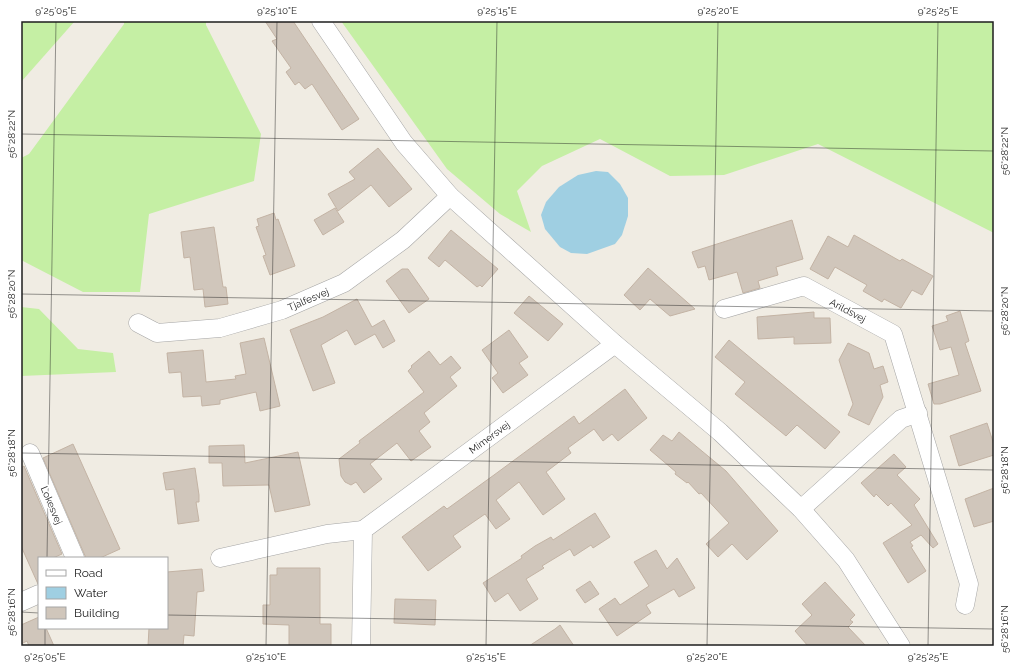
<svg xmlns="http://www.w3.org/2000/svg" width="1015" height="667" font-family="Raleway,sans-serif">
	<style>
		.grass { fill: #c5efa4 }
		.water { fill: #9fcfe2 }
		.building { fill: #d0c6bb; stroke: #c3b3a4 }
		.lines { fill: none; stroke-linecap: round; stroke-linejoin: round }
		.minor-casing { stroke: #a5a5a5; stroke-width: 19 }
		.minor { stroke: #fff; stroke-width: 18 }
		.ticks { fill: none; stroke: #1e1e1e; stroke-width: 1; stroke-opacity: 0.45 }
		.labels { text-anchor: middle; stroke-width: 3.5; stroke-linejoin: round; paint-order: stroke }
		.street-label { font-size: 10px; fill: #1e1e1e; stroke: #fff }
		.neatline { fill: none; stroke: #1e1e1e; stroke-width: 1.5 }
		.ticks-label { font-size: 10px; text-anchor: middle; fill: #1e1e1e }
	</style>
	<rect width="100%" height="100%" fill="#f0ece3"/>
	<g class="grass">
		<path d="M21,21l53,1 -53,60z"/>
		<path d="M124,21h82v4l55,109 -7,47 -105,33 -9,78h-57l-62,-32v-102l8,-4 95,-130z"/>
		<path d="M341,21h653v212l-176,-89 -94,31 -54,1 -70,-37 -58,27 -25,25 14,41 -31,-18 -53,-45z"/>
		<path d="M21,307l18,2 39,40 35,4 3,19 -95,4z"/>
	</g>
	<path class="water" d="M596,171l12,1 12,12 8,14v18l-6,19 -7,9 -28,10 -16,-1 -11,-6 -15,-18 -4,-14 5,-13 13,-15 19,-12z"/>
	<g class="building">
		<path d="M265,21h28l66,98 -17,11 -30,-46 -7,5 -6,-7 -4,3 -9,-13 5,-4 -19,-27 5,-2z"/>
		<path d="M378,148l34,41 -23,18 -18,-22 -33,26 -10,-17 27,-15 -6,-7z"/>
		<path d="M335,208l9,14 -21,13 -9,-15z"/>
		<path d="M274,213l2,7 2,-1 17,47 -25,9 -7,-19 3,-1 -10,-28 3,-1 -2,-7z"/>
		<path d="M792,220l11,39 -27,8 2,8 -20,6 2,7 -17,5 -6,-21 -28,8 -4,-14 -7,2 -6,-16z"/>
		<path d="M214,227l9,60h3l2,17 -23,3 -2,-18 -9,1 -4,-33 -6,1 -3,-26z"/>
		<path d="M451,230l47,39 -16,18 -2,-2 -3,2 -32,-27 -6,7 -11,-9z"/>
		<path d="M854,235l46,26 2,-2 31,17 -11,19 -10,-5 -11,18 -17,-9 -2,3 -19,-11 4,-6 -32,-18 -7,12 -18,-10 18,-33 20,11z"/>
		<path d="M648,268l47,41 -25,7 -20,-17 -10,11 -16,-15z"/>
		<path d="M402,269h6l21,30 -20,14 -23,-32z"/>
		<path d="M529,296l34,28 -15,17 -34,-28z"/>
		<path d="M357,299l15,28 12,-7 11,21 -12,7 -8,-14 -20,11 -8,-15 -26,15 14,38 -22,8 -23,-61 33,-13z"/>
		<path d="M960,311l9,30 -4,2 16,48 -41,13h-6l-6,-20 31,-9 -8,-28 -11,3 -8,-24 16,-5 -2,-5z"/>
		<path d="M814,312v6h16l1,25 -37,1v-7l-36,2 -1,-22z"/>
		<path d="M509,330l19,27 -9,6 9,12 -25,18 -11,-15 6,-5 -16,-23z"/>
		<path d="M264,338l16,68 -20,5 -4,-19 -36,8v4l-18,2 -1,-10 -18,1 -2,-25 -12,1 -2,-20 36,-3 3,32 30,-3 -1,-3 11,-2 -6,-31z"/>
		<path d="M729,340l111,92 -15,17 -28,-24 -11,11 -51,-42 10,-12 -30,-25z"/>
		<path d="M848,343l21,10 5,16 9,-3 5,16 -8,3 3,12 -14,28 -21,-10 5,-11 -14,-44z"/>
		<path d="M429,351l11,14 11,-9 10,12 -11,9 7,9 -33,27 6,9 -11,9 12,16 -20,14 -14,-18 -27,21 12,15 -18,14 -8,-11 -5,3 -6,-3 -4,-6 -2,-17 21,-16 -1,-2 65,-49 -16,-21 4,-4 -1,-1z"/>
		<path d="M625,389l22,29 -29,23 -6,-7 -9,7 -9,-12 -26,19 3,5 -25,19 19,27 -22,16 -24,-33 -23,18 14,19 -14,10 -11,-15 -32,22 8,11 -33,24 -26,-34 42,-31 3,3 47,-34 80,-59 5,8z"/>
		<path d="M987,423l7,22v10l-35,11 -9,-30z"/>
		<path d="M679,432l47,39 52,60 -31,29 -15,-16 -14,13 -12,-13 23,-21 -28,-30 -2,1 -11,-12 -1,1 -12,-9 1,-2 -26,-22 13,-15 9,6z"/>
		<path d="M73,444l47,105 -20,9h-14l-43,-100z"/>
		<path d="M244,445l1,18 53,-11 12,53 -35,7 -6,-27 -46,1 -1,-23h-13v-17z"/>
		<path d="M894,454l12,13 -9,8 23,24 -6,6 24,39 -5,4 -12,-13 -11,7 3,4 -2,1 15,24 -18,12 -25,-40 29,-18 -21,-22 -3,3 -12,-12 -2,3 -13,-14z"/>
		<path d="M24,466l38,88 -9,4h-14l-1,26 -17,-38v-78z"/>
		<path d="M195,468l4,27v7h-3l3,19 -21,3 -4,-35 -8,1 -3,-17z"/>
		<path d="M994,488v33l-20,6 -9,-28z"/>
		<path d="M595,513l15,24 -17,11 -2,-3 -17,11 -4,-7 -28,17 2,2 -18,11 12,20 -18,12 -12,-18 -13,9 -12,-19 39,-25 -1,-2 14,-10 16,-9 2,3z"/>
		<path d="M656,550l11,19 10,-11 18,30 -16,9 -5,-8 -28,16 5,8 -34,23 -18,-27 16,-11 5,7 29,-19 -15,-24z"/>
		<path d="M277,568h43v56h11v22h-42v-21l-26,-1v-19h7v-30h7z"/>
		<path d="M202,569l2,22 -7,1 -3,44 -10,-1 -1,11h-35l1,-18h18v-56z"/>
		<path d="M590,581l9,13 -14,9 -9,-13z"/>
		<path d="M825,582l30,33 -5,5 3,2 -5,5 18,19h-58l-13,-15 17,-16 -10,-11z"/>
		<path d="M395,599l41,1 -1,25 -41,-2z"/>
		<path d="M39,617v11h7l8,18h-25l-2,-5 -6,3v-19z"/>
		<path d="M560,625l14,21h-45l26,-17z"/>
	</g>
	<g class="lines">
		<defs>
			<g id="minor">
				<path d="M321,21l83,122 46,53 165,148 105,88 81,77 45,51 55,86"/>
				<path d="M724,309l80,-23 89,48 76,250 -4,21"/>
				<path d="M138,323l19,10 63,-5 62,-18 62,-27 59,-43 47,-44"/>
				<path d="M30,453l45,105"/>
				<path d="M801,509l100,-90 17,-6"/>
				<path d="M220,558l107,-24 36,-4"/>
				<path d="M21,602l18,-8"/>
				<path d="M361,646l2,-116 252,-186"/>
			</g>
		</defs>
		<use href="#minor" class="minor-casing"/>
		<use href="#minor" class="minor"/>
	</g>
	<path class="ticks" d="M21,134l973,17M21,294l973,17M21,453l973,17M47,558l9,-537M21,612l18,1M167,615l827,14M45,646v-18M266,646l11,-625M486,646l11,-625M707,646l11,-625M928,646l10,-625"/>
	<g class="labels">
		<g class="street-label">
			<text transform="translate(308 299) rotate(-23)" y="4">Tjalfesvej</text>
			<text transform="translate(848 310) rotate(28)" y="4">Arildsvej</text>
			<text transform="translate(489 437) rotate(-36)" y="4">Mimersvej</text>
			<text transform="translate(52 505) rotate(67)" y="4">Lokesvej</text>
		</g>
	</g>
	<rect width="1015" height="667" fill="none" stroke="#ffffff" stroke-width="44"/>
	<rect x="38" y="557" width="130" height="72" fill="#ffffff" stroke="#a5a5a5"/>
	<rect x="46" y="570" width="20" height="6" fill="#ffffff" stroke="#a5a5a5"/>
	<text x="74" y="577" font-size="12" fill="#1e1e1e">Road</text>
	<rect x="46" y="587" width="20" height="12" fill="#9fcfe2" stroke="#a5a5a5"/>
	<text x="74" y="597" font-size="12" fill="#1e1e1e">Water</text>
	<rect x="46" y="607" width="20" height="12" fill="#d0c6bb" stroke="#a5a5a5"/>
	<text x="74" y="617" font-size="12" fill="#1e1e1e">Building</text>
	<rect x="22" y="22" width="971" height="623" class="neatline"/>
	<g class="ticks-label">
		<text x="56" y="14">9°25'05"E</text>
		<text x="277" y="14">9°25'10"E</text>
		<text x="497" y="14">9°25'15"E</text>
		<text x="718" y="14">9°25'20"E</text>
		<text x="938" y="14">9°25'25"E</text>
		<text transform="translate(11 134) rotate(-90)" y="4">56°28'22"N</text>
		<text transform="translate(1004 151) rotate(-90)" y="4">56°28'22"N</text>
		<text transform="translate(11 294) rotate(-90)" y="4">56°28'20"N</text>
		<text transform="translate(1004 311) rotate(-90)" y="4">56°28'20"N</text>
		<text transform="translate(11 453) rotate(-90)" y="4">56°28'18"N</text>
		<text transform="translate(1004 470) rotate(-90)" y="4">56°28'18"N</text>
		<text transform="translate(11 612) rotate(-90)" y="4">56°28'16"N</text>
		<text transform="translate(1004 629) rotate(-90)" y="4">56°28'16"N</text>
		<text x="45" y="660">9°25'05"E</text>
		<text x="266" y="660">9°25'10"E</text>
		<text x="486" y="660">9°25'15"E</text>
		<text x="707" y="660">9°25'20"E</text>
		<text x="928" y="660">9°25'25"E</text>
	</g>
</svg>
